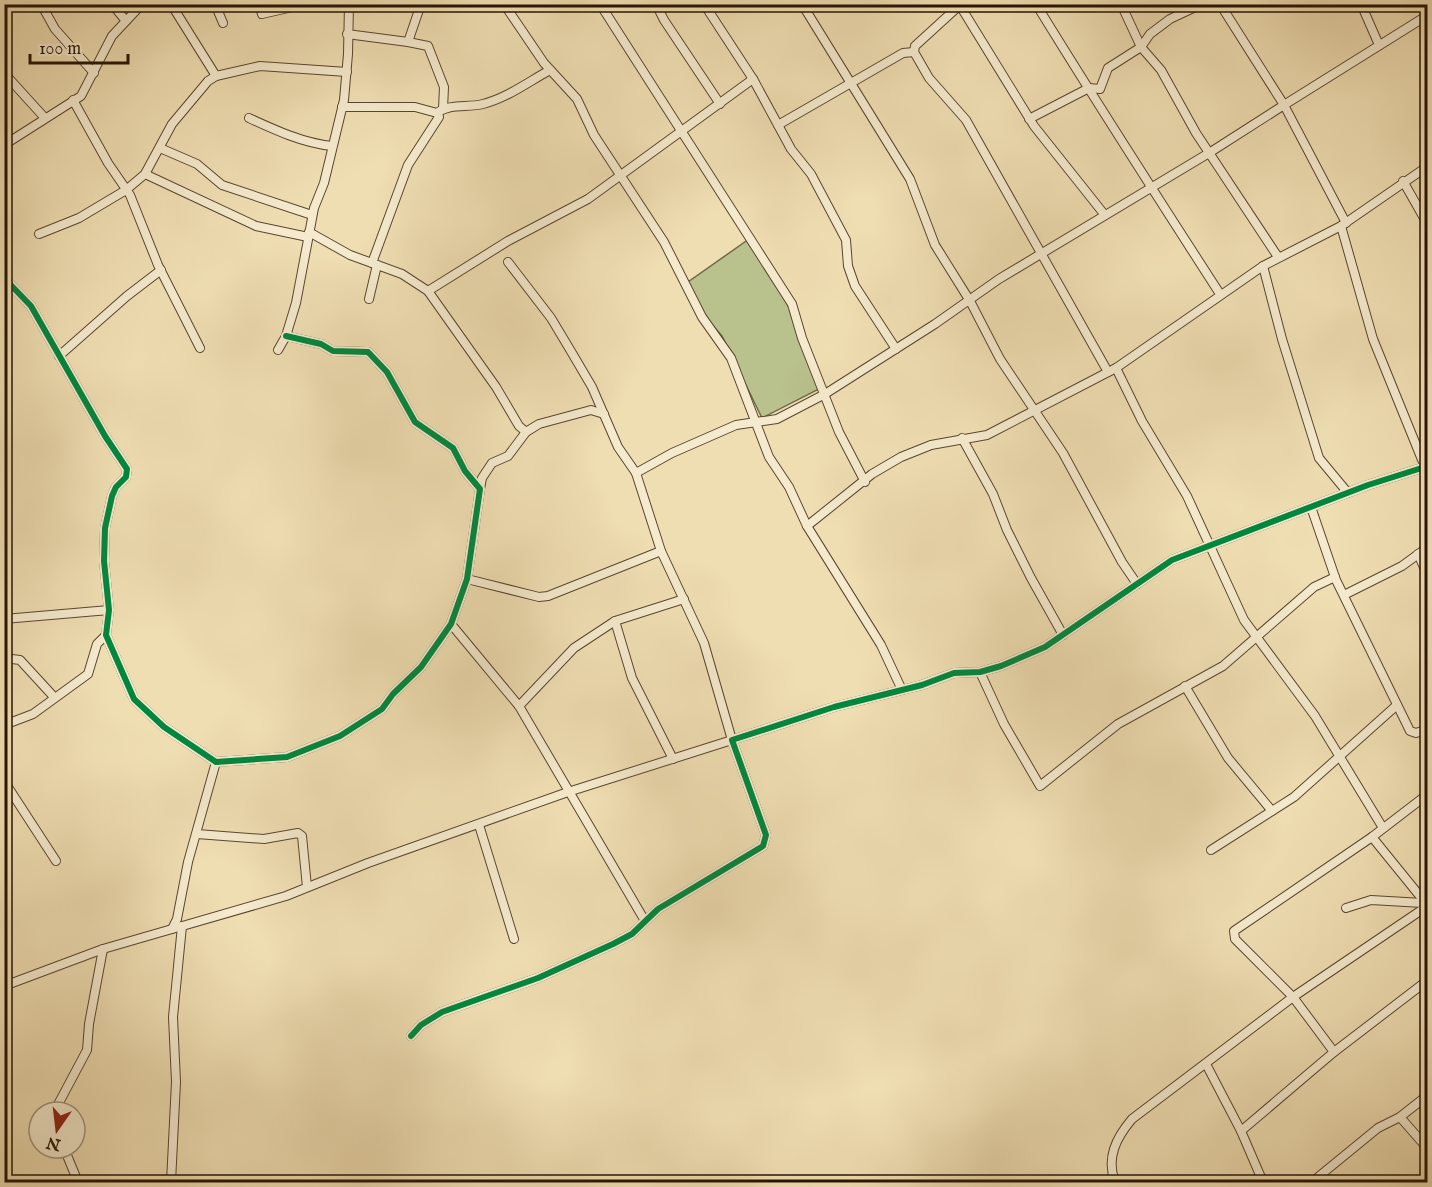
<svg xmlns="http://www.w3.org/2000/svg" width="1432" height="1187" font-family="'IM FELL English',serif">
	<style>
		.green { fill: #b9c18d; stroke: #706a48; stroke-width: 1.5 }
		.lines { fill: none; stroke-linecap: round; stroke-linejoin: round }
		.minor-casing { stroke: #59462f; stroke-width: 10 }
		.minor { stroke: #f5eacd; stroke-width: 8 }
		.cycleway-casing { stroke: #f5eacd; stroke-width: 10 }
		.cycleway { stroke: #00873e; stroke-width: 6 }
	</style>
	<rect width="100%" height="100%" fill="#efdeb2"/>
	<filter id="stains"><feTurbulence type="fractalNoise" baseFrequency=".00333" numOctaves="4"/><feColorMatrix values="0 0 0 0 .2 0 0 0 0 .09 0 0 0 0 .02 0 0 0 .5 -.17"/></filter>
	<radialGradient id="worn" r=".72"><stop offset=".6" stop-color="#630" stop-opacity="0"/><stop offset="1" stop-color="#630" stop-opacity=".3"/></radialGradient>
	<path class="green" d="M749,239l44,75 26,75 -57,29 -40,-82 -15,-17 -19,-37z"/>
	<g class="lines">
		<defs>
			<g id="minor">
				<path d="M41,4l14,25 39,44"/>
				<path d="M112,4l14,17"/>
				<path d="M171,4l45,72"/>
				<path d="M215,4l8,19"/>
				<path d="M259,4l3,10 35,-8 30,-2"/>
				<path d="M504,4l40,59 33,36 17,36 70,107 38,75 29,41 38,99 20,30 18,39 74,119 21,45"/>
				<path d="M600,4l192,300 10,34 37,94 26,50"/>
				<path d="M661,4l-2,6 5,10 56,84"/>
				<path d="M704,4l49,75"/>
				<path d="M802,4l108,175 25,66 35,56 30,58 63,94 59,109 15,22"/>
				<path d="M959,4l75,122 70,88"/>
				<path d="M961,4l-46,42 -1,6 15,26 37,42 142,252"/>
				<path d="M1036,4c60,98 122,194 184,290"/>
				<path d="M1121,4l20,43 20,23 35,63 82,124"/>
				<path d="M1220,4l64,101 144,-90"/>
				<path d="M1361,4l18,41"/>
				<path d="M347,34l61,8 13,-38"/>
				<path d="M408,42l20,4 16,41 -1,22"/>
				<path d="M4,73l40,44"/>
				<path d="M73,100l35,63 22,32 28,70 42,83"/>
				<path d="M342,107h73l22,6 2,4 -31,48 -36,98"/>
				<path d="M437,113c13,-10 30,-5 46,-9 24,-6 45,-22 67,-34"/>
				<path d="M249,118c26,12 54,25 83,28"/>
				<path d="M1029,119l60,-31 11,1 8,-21 33,-21 9,-13 20,-15 32,-15"/>
				<path d="M778,125l13,24 20,25 35,66 2,26 7,20 41,63"/>
				<path d="M4,145l77,-49 31,-60 30,-32"/>
				<path d="M160,148l37,16 25,21 90,30"/>
				<path d="M145,174l111,52 52,11"/>
				<path d="M1403,181l25,44"/>
				<path d="M1341,226l32,113 52,128"/>
				<path d="M309,232l41,23 52,19 26,17 68,96 23,39 7,6"/>
				<path d="M39,234l40,-16 47,-28 19,-16 27,-50 36,-43 8,-5 44,-10 87,6"/>
				<path d="M1263,266l19,73 37,119 29,35"/>
				<path d="M4,278l27,28 74,130 22,33 -1,8 -10,10 -4,9 -7,32 -1,33 5,49 -3,25 28,64 30,28 52,35 71,-5 53,-21 42,-27 11,-15 28,-27 30,-43 16,-45 13,-90 -15,-18 -12,-23 -38,-26 -28,-50 -19,-20 -35,-1 -12,-7 -35,-8"/>
				<path d="M428,291l80,-50 80,-42 165,-120 25,46 125,-72 11,-1"/>
				<path d="M369,299l8,-34"/>
				<path d="M278,350l8,-14 10,-33 18,-95 10,-25 20,-83 4,-46 1,-50"/>
				<path d="M59,356l68,-60 34,-26"/>
				<path d="M1116,368l26,53 45,75 57,124 71,96 68,112"/>
				<path d="M962,438l31,56 14,36 24,48 32,57"/>
				<path d="M636,473l36,-20 64,-28 41,-6 48,-25 110,-70 64,-45 210,-126 75,-48 62,118"/>
				<path d="M480,489l2,-11 10,-15 16,-7 18,-24 13,-8 52,-14 13,4"/>
				<path d="M1311,507l25,73 74,151 6,2 12,-4"/>
				<path d="M807,526l65,-52 29,-17 30,-12 56,-10 129,-67 147,-102 78,-40 87,-60"/>
				<path d="M1418,554l10,22"/>
				<path d="M467,579l72,18 9,-1 113,-45"/>
				<path d="M1344,595l58,-29 26,-19"/>
				<path d="M4,619l105,-9"/>
				<path d="M615,621l17,57 41,81"/>
				<path d="M451,624l68,82 126,215"/>
				<path d="M4,658l16,2 34,37"/>
				<path d="M980,672l24,52 36,62 78,-62 105,-58 91,-79 21,-10"/>
				<path d="M1185,686l43,72 44,53"/>
				<path d="M519,706l55,-58 41,-27 69,-22"/>
				<path d="M4,725l29,-11 55,-40 9,-30 9,-9"/>
				<path d="M4,781l52,80"/>
				<path d="M479,825l35,114"/>
				<path d="M197,834l67,5 34,-6 4,3 5,51"/>
				<path d="M1372,837l56,69"/>
				<path d="M1211,850l83,-53 103,-92"/>
				<path d="M1346,908l25,-8 52,3"/>
				<path d="M172,929l114,-33 82,-33 200,-71 164,-52 -28,-97 -43,-92 -25,-78 -18,-26 -26,-60 -20,-34 -21,-35 -43,-56"/>
				<path d="M4,986l99,-37 69,-20 5,-10 11,-57 28,-100"/>
				<path d="M411,1036l10,-11 21,-13 96,-34 75,-34 19,-10 26,-25 105,-63 3,-11 -34,-95 102,-33 88,-22 32,-12 26,-1 21,-6 44,-19 127,-87 196,-75 60,-19"/>
				<path d="M1334,1052l94,-72"/>
				<path d="M1206,1064l35,67"/>
				<path d="M54,1112l33,-62 2,-26 14,-75"/>
				<path d="M1400,1117l28,32"/>
				<path d="M64,1148l14,34"/>
				<path d="M171,1182l5,-100 -3,-65 9,-91"/>
				<path d="M1115,1182c-9,-24 1,-44 17,-63l161,-122 133,-90"/>
				<path d="M1263,1182l-22,-51 93,-79 -41,-55 -58,-58 -1,-8 138,-94 56,-43"/>
				<path d="M1312,1182l66,-54 22,-11 28,-22"/>
			</g>
		</defs>
		<use href="#minor" class="minor-casing"/>
		<use href="#minor" class="minor"/>
		<defs>
			<g id="cycleway">
				<path d="M4,278l27,28 74,130 22,33 -1,8 -10,10 -4,9 -7,32 -1,33 5,49 -3,25 28,64 30,28 52,35 71,-5 53,-21 42,-27 11,-15 28,-27 30,-43 16,-45 13,-90 -15,-18 -12,-23 -38,-26 -28,-50 -19,-20 -35,-1 -12,-7 -35,-8"/>
				<path d="M411,1036l10,-11 21,-13 96,-34 75,-34 19,-10 26,-25 105,-63 3,-11 -34,-95 102,-33 88,-22 32,-12 26,-1 21,-6 44,-19 127,-87 196,-75 60,-19"/>
			</g>
		</defs>
		<use href="#cycleway" class="cycleway-casing"/>
		<use href="#cycleway" class="cycleway"/>
	</g>
	<rect width="1432" height="1187" fill="none" stroke="#efdeb2" stroke-width="24"/>
	<rect x="6" y="6" width="1420" height="1175" fill="none" stroke="#271403" stroke-width="3"/>
	<rect x="12" y="12" width="1408" height="1163" fill="none" stroke="#271403" stroke-width="1.5"/>
	<g transform="translate(57 1130) rotate(194)"><circle r="28" fill="#f5eacd" stroke="#a3947c" stroke-width="1.5"/>
	<path d="M0-4.5L10 22L0 15L-10 22Z" fill="#8f2418"/>
	<text y="-9" font-size="16" font-weight="bold" text-anchor="middle" fill="#271403">N</text>
	</g>
	<path d="M30 54v9h98v-9" fill="none" stroke="#271403" stroke-width="3"/>
	<text x="39" y="54" font-size="18" fill="#271403" stroke="#f5eacd" stroke-width="4.5" paint-order="stroke">100 m</text>
	<rect width="100%" height="100%" filter="url(#stains)"/>
	<rect width="100%" height="100%" fill="url(#worn)"/>
</svg>
